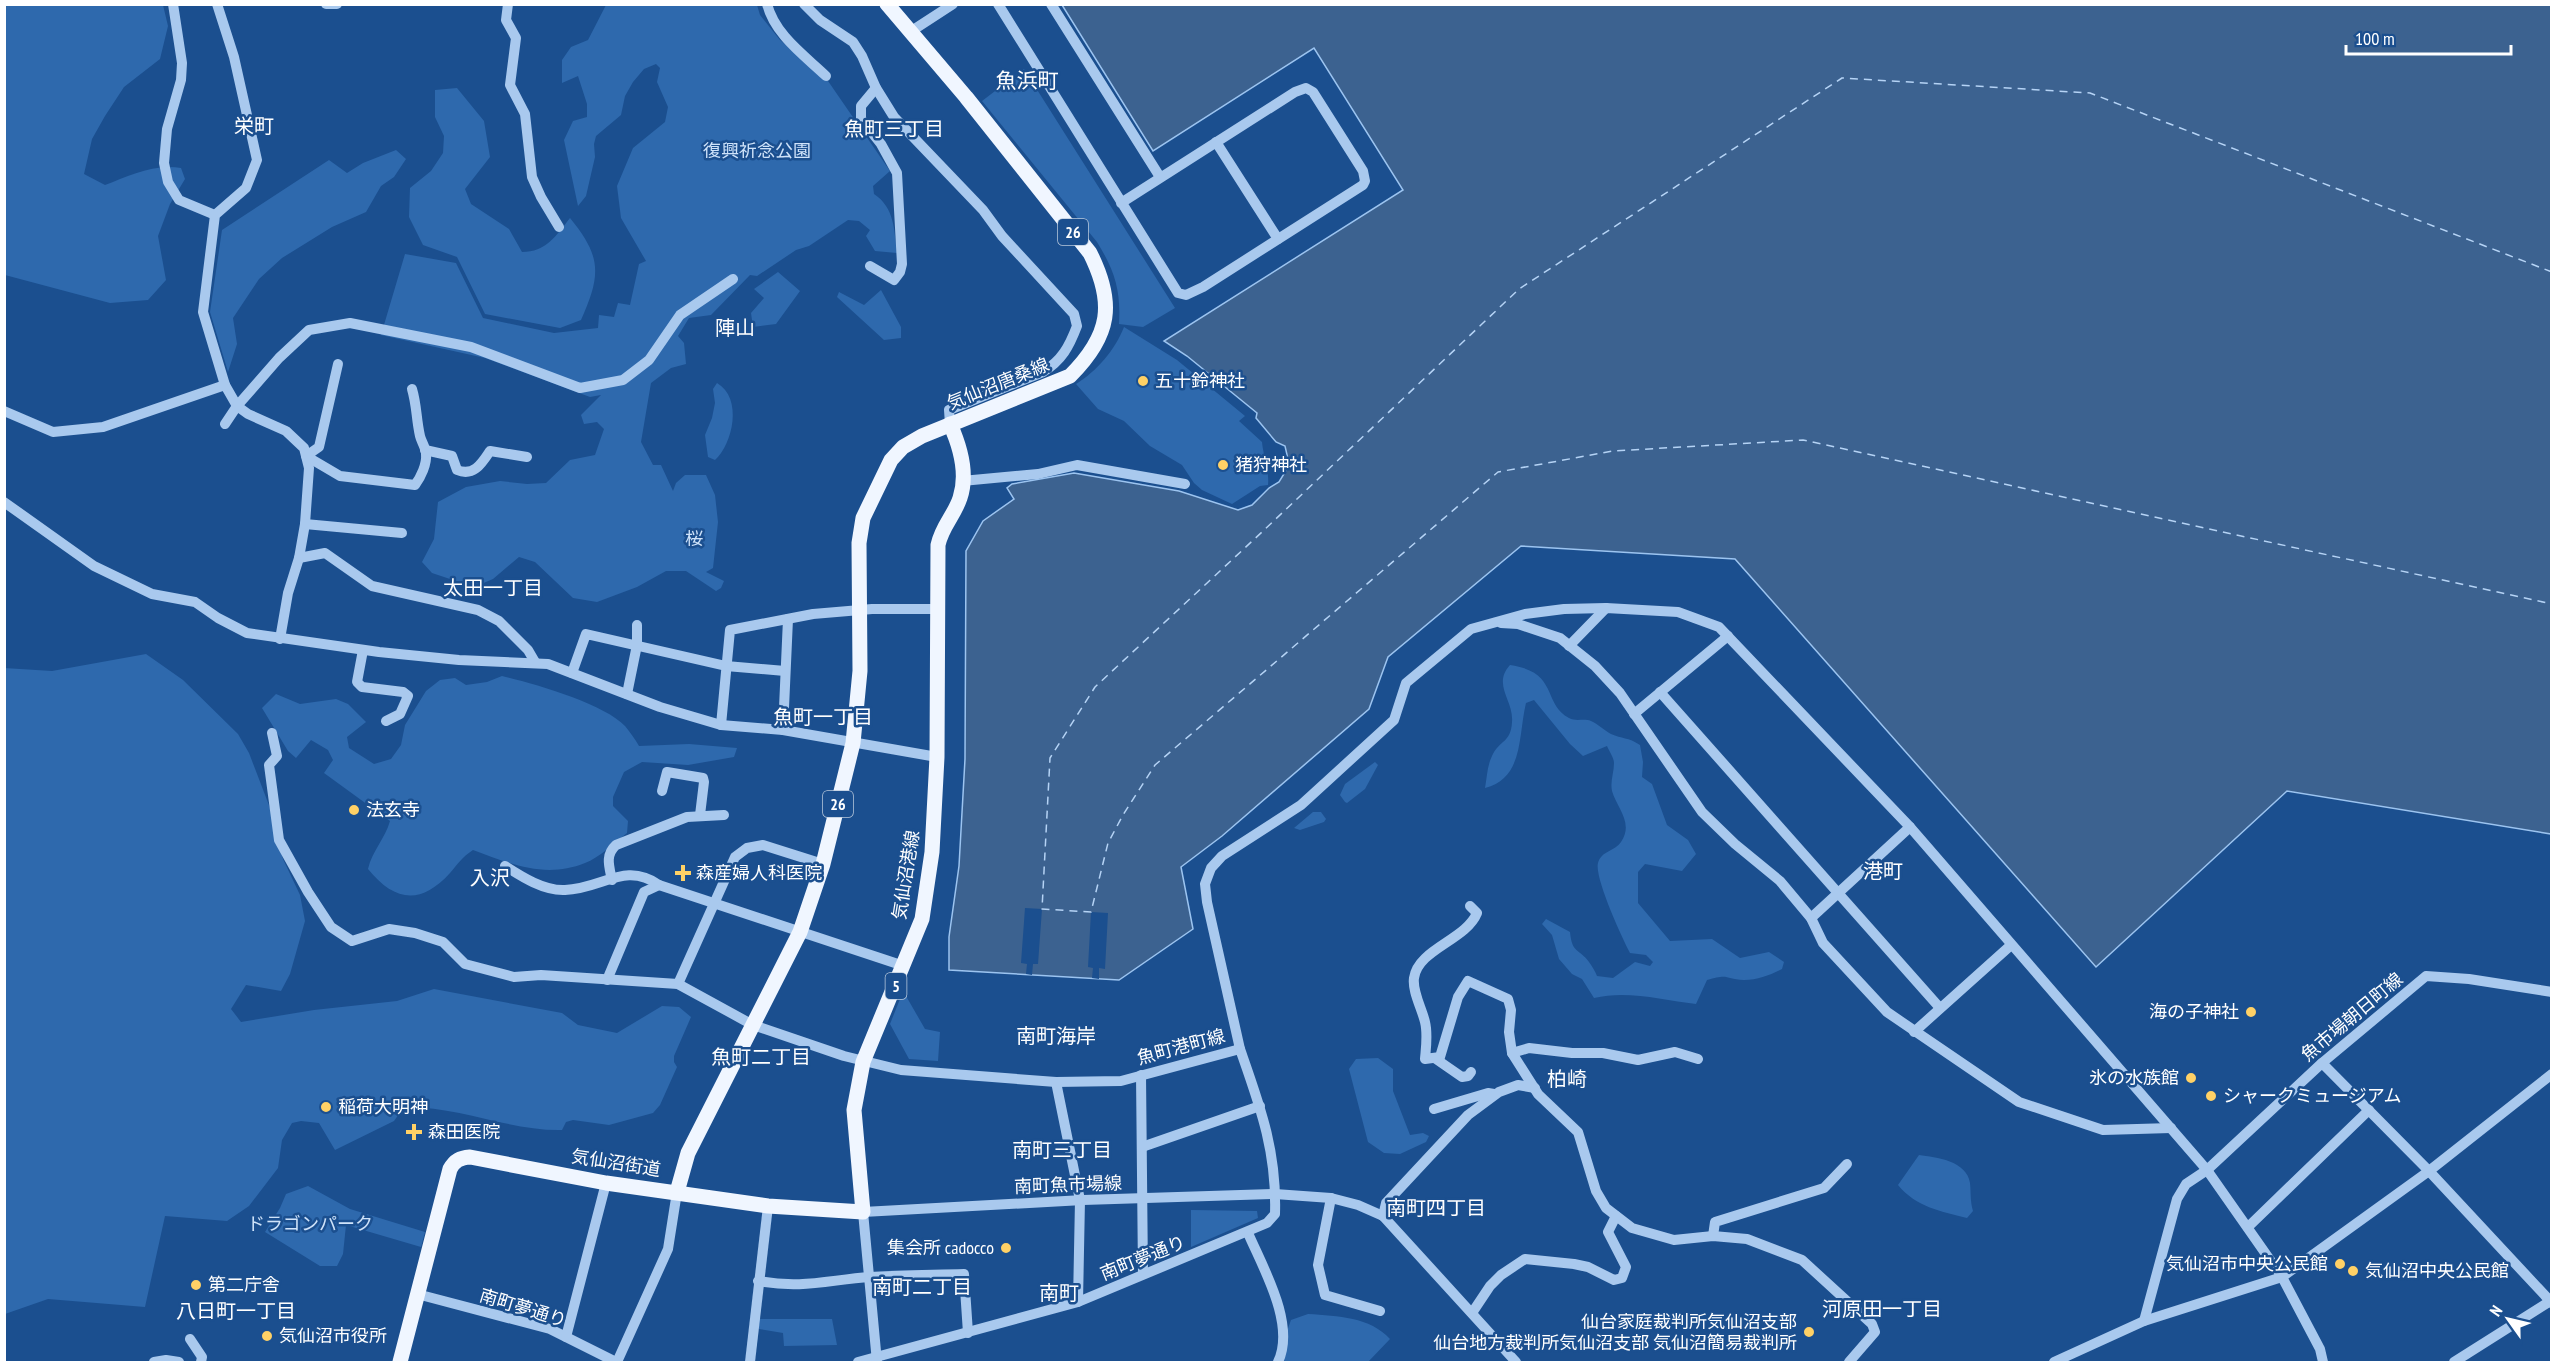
<svg xmlns="http://www.w3.org/2000/svg" width="2556" height="1367" font-family="'PT Sans Narrow','Noto Sans JP',sans-serif">
	<style>
		.green { fill: #2e69ad }
		.water { fill: #3c6290; stroke: #9cc4f0; stroke-width: 1.5 }
		.pier { fill: #1b4f8f }
		.lines { fill: none; stroke-linecap: round; stroke-linejoin: round }
		.ferry { stroke: #b5d3f5; stroke-width: 1.5; stroke-dasharray: 8 6; stroke-linecap: butt }
		.minor { stroke: #a9c9ee; stroke-width: 10 }
		.major { stroke: #f0f6ff; stroke-width: 15 }
		.poi-dot { fill: #ffd166; stroke: #1b4f8f; stroke-width: 2 }
		.labels { text-anchor: middle; stroke-width: 5; stroke-linejoin: round; paint-order: stroke }
		.shield { fill: #1b4f8f; stroke: #bbcadd; stroke-width: 1.5 }
		.shield-label { font-size: 16px; font-weight: bold; fill: #fff }
		.park-label { font-size: 18px; fill: #cfe3fa; stroke: #1b4f8f }
		.poi-label { font-size: 18px; fill: #fff; stroke: #1b4f8f; text-anchor: start }
		.street-label { font-size: 18px; fill: #fff; stroke: #1b4f8f }
		.neighbourhood-label { font-size: 20px; fill: #fff; stroke: #1b4f8f }
		.quarter-label { font-size: 21px; fill: #fff; stroke: #1b4f8f }
	</style>
	<rect width="100%" height="100%" fill="#1b4f8f"/>
	<g class="green">
		<path d="M5,5h158l5,21 -8,33 -36,28 -19,29 -13,23 -8,35 21,11c23,-9 50,-22 76,-17l4,11 -15,25 -12,32 8,44 -18,20 -38,3 -105,-28z"/>
		<path d="M606,5h151l3,10 20,25 48,41 62,90 -17,15 1,8c21,14 20,36 23,59l-22,-2 -9,-15 4,-6 -11,-9 -11,-1 -39,26 -13,4 -39,26 -7,-1 -39,40 -22,3 -11,18 6,7 2,21 -15,4 -20,15 -10,59 12,23h8l12,26 3,-8 9,-8h21l9,20 3,27 -5,46 -7,4 18,9 -3,7 -5,3 -30,-20h-20l-29,16 -40,15 -24,-4 -38,-36 -16,-5 -26,22 -19,8 -42,-14 -10,-11 12,-23 4,-37 28,-15 34,-6 27,3 19,-1 24,-23 25,-5 9,-26 -7,-7 -13,2 -3,-9 20,-20 -11,2 -105,-39 -104,-23 24,-81 51,9 27,55 71,15 44,-5 1,-13 15,2 4,-14 12,2 9,-41 7,-3 -25,-43 -4,-32 16,-38 32,-26 3,-15 -11,-25 3,-14 -4,-4 -12,5 -11,13 -8,14 -4,19 -25,21 -2,8 1,13 -9,39 -8,10 -14,-66 9,-19 14,-4v-13l-9,-28 -16,7v-23l9,-13 17,-7z"/>
		<path d="M1024,69l151,239 -32,19 -24,-3c2,-33 -4,-53 -22,-82l-115,-141z"/>
		<path d="M457,88l27,33 6,36 -25,32 6,15 38,25 13,23c24,0 34,-16 48,-34 32,39 31,57 11,102l-21,8 -75,-14 -28,-57 -34,-12 -14,-28 1,-29 21,-17 12,-18 1,-17 -9,-19v-27z"/>
		<path d="M396,150l10,9 -12,18 -13,9 -15,26 -34,15 -50,31 -23,21 -26,39 4,26 -9,28 -18,-60 12,-82 107,-70 18,13 16,-10z"/>
		<path d="M778,272l22,19 -24,33 -23,3 -2,-14 13,-15 -10,-9z"/>
		<path d="M881,290l20,37v11l-17,2 -47,-43 2,-5 25,13z"/>
		<path d="M1124,327l53,33 68,56 -6,5 23,21c1,12 8,33 6,43l-8,1 -28,18 -30,-14 -8,-7 -12,-18 -32,-19 -26,-25 -26,-12 -22,-25c21,-13 39,-34 48,-57z"/>
		<path d="M717,383c26,15 16,61 -2,77l-7,-3 -3,-22 7,-17 3,-15 -2,-14z"/>
		<path d="M146,654l37,26 55,54 11,19 21,55 13,51 17,36 5,26 -15,53 -9,17 -35,-6 -15,24 10,13 73,-12 83,-9 37,-12 128,24 16,12 39,8 45,-27 17,1 12,10 -17,39v6l3,5 -17,38 -7,8 -44,12 -36,-5 -7,2 -4,8c-53,1 -103,-24 -158,-23l-10,14 -59,29 -16,-27 -18,-2 -9,2 -10,17 -4,28 -29,38 -22,15 -62,-5 -20,91 -97,-8 -43,15 -1,-646 48,3z"/>
		<path d="M1510,665c49,7 32,38 59,53 7,4 15,0 22,3 7,3 13,9 20,13 11,5 17,3 29,11l3,17 -1,15 10,7 15,41 21,15 8,14 -14,17 -37,-7 -7,8v31l32,38 42,-2 28,19 29,-6 15,10 -2,7c-12,6 -24,11 -38,11 -19,-1 -15,-7 -37,0l-11,24c-33,-4 -69,-14 -102,-6l-12,-19 -10,-5 -13,-15 -7,-24 -10,-11 4,-5 24,13c2,22 9,16 19,30 3,4 6,9 8,14l16,2 22,-16 15,4 3,-4 -7,-7 -16,-2c-8,-15 -36,-76 -32,-90 3,-12 17,-12 23,-21 13,-19 -4,-34 -9,-51 -2,-10 2,-18 2,-28 0,-5 -5,-12 -7,-17l-24,10 -13,-12 -36,-44 -8,3c-8,33 -2,75 -41,85 2,-10 2,-22 7,-32 7,-16 19,-13 20,-34 2,-22 -20,-37 -2,-57z"/>
		<path d="M502,676c31,7 103,28 123,50 5,6 10,13 14,20l50,-2 48,4 -3,9 -46,8 -46,-3 -18,10 -11,25v9l15,15 -1,12c-13,10 -28,25 -42,30 -40,16 -74,1 -112,-13 -11,7 -15,14 -23,23 -30,33 -56,28 -82,-4 4,-18 17,-30 22,-48l-66,-48 9,-13 -5,-10 -17,-10 -15,18 -8,-7 -26,-43 14,-14 24,10 36,-5 12,5 18,18 -19,15 2,11 25,16 17,-5 10,-14 4,-20 21,-34 14,-11 15,-2 11,7 21,-3z"/>
		<path d="M1375,762l3,3 -13,24 -18,14 -2,-1 -5,-7 5,-11z"/>
		<path d="M1313,812h8l5,7 -2,3 -24,8 -6,-2z"/>
		<path d="M902,994l4,2 19,33 15,3 -2,29 -29,-2 -19,-35z"/>
		<path d="M1378,1058l15,11v22l17,44 13,-2 6,3 -3,6 -26,12 -16,-1 -16,-11 -19,-73 7,-10z"/>
		<path d="M1919,1155c17,2 48,6 51,28 1,9 0,18 3,28l-6,7c-27,-7 -51,-11 -69,-33z"/>
		<path d="M308,1186l42,23 75,23 -4,15 -75,-22 -3,29 -6,12h-17l-55,-34 15,-24 6,-14z"/>
		<path d="M1191,1210l66,1 1,7 -67,29z"/>
		<path d="M1308,1314c30,2 62,3 82,25l-22,23h-84l2,-28 5,-14z"/>
		<path d="M759,1319h73l5,26 -53,1 -1,-13 -24,-4z"/>
	</g>
	<path class="water" d="M1062,5h1489v829l-264,-43 -191,176 -361,-408 -214,-13 -133,111 -19,52 -147,127 -41,31 12,62 -74,51 -170,-10v-33l10,-71 6,-107 1,-208 17,-30 31,-22 -7,-11 5,-4 62,-11 105,18 59,19 14,-5 17,-17 10,-6 8,-13 1,-10 -3,-13 -9,-4 -20,-24 1,-5 -70,-57 -23,-15 239,-151 -89,-142 -161,103z"/>
	<g class="pier">
		<path d="M1025,908l17,1 -4,55h-5l-1,11 -6,-1 1,-10 -6,-1z"/>
		<path d="M1091,912l17,1 -3,56 -6,-1v11l-7,-1 1,-10 -5,-1z"/>
	</g>
	<g class="lines">
		<path class="ferry" d="M2552,272l-462,-179 -248,-15 -323,211 -257,243 -167,155 -45,71 -8,151 49,3 17,-69 15,-28 32,-50 343,-293 115,-21 190,-11 749,164"/>
		<g class="minor">
			<path d="M173,4l9,59 -1,17 -14,49 -3,34 4,19 11,18 36,15"/>
			<path d="M217,4l17,53 23,103 -11,28 -31,27 -12,97 22,73 12,21 11,8 38,17 18,17 5,20 -4,56 -6,34 -11,35 -8,46"/>
			<path d="M326,4h11"/>
			<path d="M508,4l-2,16 10,18 -6,47 15,29 7,63 9,20 18,30"/>
			<path d="M767,4c8,31 37,51 59,72"/>
			<path d="M804,4l16,16 33,22 9,14 14,32 18,29 89,93 19,26 72,78 3,12c-8,21 -15,34 -34,46l-94,38 1,14"/>
			<path d="M998,4l180,289 8,2 17,-8 160,-102 2,-4 -2,-10 -50,-79 -7,-4 -11,4 -174,111"/>
			<path d="M1051,4l109,173"/>
			<path d="M910,32l43,-28"/>
			<path d="M1216,142l62,97"/>
			<path d="M870,266l24,14 6,-8 2,-8 -5,-91 -16,-29 -20,-25v-13l15,-18"/>
			<path d="M338,364l-19,83 -13,9 34,20 75,9c6,-8 12,-21 11,-31 0,-6 -5,-13 -6,-18 -4,-18 -3,-30 -8,-47"/>
			<path d="M4,411l49,21 50,-5 122,-42"/>
			<path d="M225,424l12,-18 42,-48 30,-28 41,-7 121,24 109,41 43,-8 26,-20 31,-45 53,-36"/>
			<path d="M425,450l27,6 5,14c17,7 25,-7 33,-19l37,6"/>
			<path d="M962,481l76,-7 39,-9 108,19"/>
			<path d="M4,502l90,64 58,28 43,8 23,16 29,15 132,19 80,8 89,4 112,43 61,18 62,5 154,27"/>
			<path d="M305,524l97,9"/>
			<path d="M299,558l26,-5 47,33 106,24 21,11 29,29 7,12"/>
			<path d="M1501,623l17,1 42,14 35,28 25,27 82,119 33,32 45,37 31,37 12,25 64,69 132,90 84,28 68,-2"/>
			<path d="M1569,646l37,-38"/>
			<path d="M363,650l-6,32 5,5 41,5 5,4 -8,18 -14,7"/>
			<path d="M572,673l14,-39 140,32 59,5"/>
			<path d="M1660,692l280,316"/>
			<path d="M627,694l10,-49v-20"/>
			<path d="M1634,714l94,-78"/>
			<path d="M721,725l9,-95 83,-16 59,-5h65"/>
			<path d="M783,730l5,-111"/>
			<path d="M272,733l5,23 -8,9 10,75 29,52 23,35 21,14 37,-12 26,4 28,9 22,22 49,13 27,-2 137,9 75,41 91,31 57,14 155,12 65,-1 119,-32 -33,-147 -2,-18 6,-16 11,-12 79,-51 93,-85 12,-37 65,-54 54,-15 39,-5 42,-1 72,4 41,15 191,200 297,343 75,107 38,72 3,13"/>
			<path d="M662,791l5,-19 36,6 1,4 -4,33"/>
			<path d="M505,866c17,11 39,25 60,24 37,-1 60,-29 94,-5l245,81"/>
			<path d="M612,880c-3,-14 -7,-25 4,-35l71,-28 37,-2"/>
			<path d="M1470,906l7,7c-11,27 -59,36 -63,65 -2,13 8,31 11,44 3,12 1,25 0,37l15,-2 18,-60 10,-16 40,18 3,11 -2,22 3,21 26,41 40,38 18,59 10,17 26,20 42,12 39,-4 34,3 55,21 70,64 3,8 -26,30"/>
			<path d="M1811,918l99,-91"/>
			<path d="M607,980l37,-88 15,-7"/>
			<path d="M678,984l57,-127 12,-9 16,-3 60,19"/>
			<path d="M1914,1032l96,-86"/>
			<path d="M1512,1053l17,-5 43,5h31l35,7 37,-8 23,7"/>
			<path d="M1436,1059l26,18 6,-1 3,-4"/>
			<path d="M2322,1063l107,108 123,132"/>
			<path d="M1141,1075l2,199"/>
			<path d="M1056,1082l24,118 -2,102"/>
			<path d="M1434,1109l54,-16 6,1"/>
			<path d="M1142,1147l118,-41"/>
			<path d="M1331,1198l-13,67 7,30 55,16"/>
			<path d="M1383,1216l3,-13 82,-88 31,-23 19,-7 17,3"/>
			<path d="M2248,1227l121,-117"/>
			<path d="M1248,1233c15,35 48,91 30,129"/>
			<path d="M1713,1236l2,-14 109,-34 23,-24"/>
			<path d="M758,1281c44,8 70,-1 112,-4 31,-2 63,-2 94,-3l4,59"/>
			<path d="M417,1294l133,35 66,33"/>
			<path d="M1472,1313l18,-27 11,-11 24,-16 49,5 14,3 26,13 8,-2 4,-11 -18,-35 8,-16"/>
			<path d="M2144,1321l33,-122 9,-15 21,-14 115,-107 104,-87 43,3 83,13"/>
			<path d="M566,1337l40,-154"/>
			<path d="M190,1339l12,18 -1,5"/>
			<path d="M154,1362l12,-2 13,2"/>
			<path d="M617,1362l51,-113 9,-57"/>
			<path d="M750,1362l18,-156"/>
			<path d="M858,1362l220,-60 189,-79 8,-9c2,-63 -15,-108 -35,-165"/>
			<path d="M877,1362l-14,-150 220,-12 192,-6 56,4 27,7 25,11 133,146"/>
			<path d="M2054,1362l90,-41 138,-44 147,-106 123,-97"/>
			<path d="M2454,1362l98,-62"/>
		</g>
		<g class="major">
			<path d="M677,1192l11,-39 112,-221 23,-68 30,-121 7,-72 -1,-128 4,-25 28,-58 12,-13 19,-11 148,-60c41,-41 45,-73 20,-123l-124,-156 -79,-93"/>
			<path d="M400,1362l50,-193c5,-9 10,-11 20,-12l136,26 162,23 95,6 -9,-102 9,-48 59,-143 10,-67 5,-95 1,-212c4,-19 16,-29 22,-47 8,-24 0,-52 -10,-74"/>
		</g>
	</g>
	<g class="poi-dot">
		<circle cx="1143" cy="381" r="6"/>
		<circle cx="1223" cy="465" r="6"/>
		<circle cx="354" cy="810" r="6"/>
		<path d="M680 864h6v6h6v6h-6v6h-6v-6h-6v-6h6z"/>
		<circle cx="2251" cy="1012" r="6"/>
		<circle cx="2191" cy="1078" r="6"/>
		<circle cx="2211" cy="1096" r="6"/>
		<circle cx="326" cy="1107" r="6"/>
		<path d="M411 1123h6v6h6v6h-6v6h-6v-6h-6v-6h6z"/>
		<circle cx="1006" cy="1248" r="6"/>
		<circle cx="2340" cy="1264" r="6"/>
		<circle cx="2353" cy="1271" r="6"/>
		<circle cx="196" cy="1285" r="6"/>
		<circle cx="1809" cy="1332" r="6"/>
		<circle cx="267" cy="1336" r="6"/>
	</g>
	<g class="labels">
		<g class="shield">
			<rect x="1058" y="219" width="30" height="26" rx="4.5"/>
			<rect x="823" y="791" width="30" height="26" rx="4.5"/>
			<rect x="885.5" y="973" width="21" height="26" rx="4.5"/>
		</g>
		<g class="shield-label">
			<text x="1073" y="238">26</text>
			<text x="838" y="810">26</text>
			<text x="896" y="992">5</text>
		</g>
		<g class="park-label">
			<text x="757" y="157">復興祈念公園</text>
			<text x="694" y="545">桜</text>
			<text x="310" y="1230">ドラゴンパーク</text>
		</g>
		<g class="poi-label">
			<text x="1155" y="387">五十鈴神社</text>
			<text x="1235" y="471">猪狩神社</text>
			<text x="366" y="816">法玄寺</text>
			<text x="696" y="879">森産婦人科医院</text>
			<text x="2239" y="1018" text-anchor="end">海の子神社</text>
			<text x="2179" y="1084" text-anchor="end">氷の水族館</text>
			<text x="2223" y="1102">シャークミュージアム</text>
			<text x="338" y="1113">稲荷大明神</text>
			<text x="428" y="1138">森田医院</text>
			<text x="994" y="1254" text-anchor="end">集会所 cadocco</text>
			<text x="2328" y="1270" text-anchor="end">気仙沼市中央公民館</text>
			<text x="2365" y="1277">気仙沼中央公民館</text>
			<text x="208" y="1291">第二庁舎</text>
			<text x="1797" y="1328" text-anchor="end">仙台家庭裁判所気仙沼支部<tspan x="1797" dy="21">仙台地方裁判所気仙沼支部 気仙沼簡易裁判所</tspan></text>
			<text x="279" y="1342">気仙沼市役所</text>
		</g>
		<g class="street-label">
			<text transform="translate(998 384) rotate(-22)" y="6">気仙沼唐桑線</text>
			<text transform="translate(906 875) rotate(-81)" y="6">気仙沼港線</text>
			<text transform="translate(2352 1017) rotate(-40)" y="6">魚市場朝日町線</text>
			<text transform="translate(1181 1047) rotate(-15)" y="6">魚町港町線</text>
			<text transform="translate(616 1163) rotate(9)" y="6">気仙沼街道</text>
			<text transform="translate(1068 1185) rotate(-2)" y="6">南町魚市場線</text>
			<text transform="translate(1143 1258) rotate(-22)" y="6">南町夢通り</text>
			<text transform="translate(523 1308) rotate(17)" y="6">南町夢通り</text>
		</g>
		<g class="neighbourhood-label">
			<text x="254" y="133">栄町</text>
			<text x="894" y="136">魚町三丁目</text>
			<text x="735" y="335">陣山</text>
			<text x="493" y="595">太田一丁目</text>
			<text x="823" y="724">魚町一丁目</text>
			<text x="1883" y="878">港町</text>
			<text x="490" y="885">入沢</text>
			<text x="1056" y="1043">南町海岸</text>
			<text x="761" y="1064">魚町二丁目</text>
			<text x="1567" y="1086">柏崎</text>
			<text x="1062" y="1157">南町三丁目</text>
			<text x="1436" y="1215">南町四丁目</text>
			<text x="922" y="1294">南町二丁目</text>
			<text x="1059" y="1300">南町</text>
			<text x="1882" y="1316">河原田一丁目</text>
			<text x="236" y="1318">八日町一丁目</text>
		</g>
		<g class="quarter-label">
			<text x="1027" y="88">魚浜町</text>
		</g>
	</g>
	<rect width="2556" height="1367" fill="none" stroke="#ffffff" stroke-width="12"/>
	<g transform="translate(2508 1319) rotate(304)" stroke="#1b4f8f" stroke-width="4.5" paint-order="stroke">
	<path d="M0-4.5L10 22L0 15L-10 22Z" fill="#ffffff"/>
	<text y="-9" font-size="16" font-weight="bold" text-anchor="middle" fill="#ffffff">N</text>
	</g>
	<path d="M2346 45v9h165v-9" fill="none" stroke="#ffffff" stroke-width="3"/>
	<text x="2355" y="45" font-size="18" fill="#ffffff" stroke="#1b4f8f" stroke-width="4.5" paint-order="stroke">100 m</text>
</svg>
